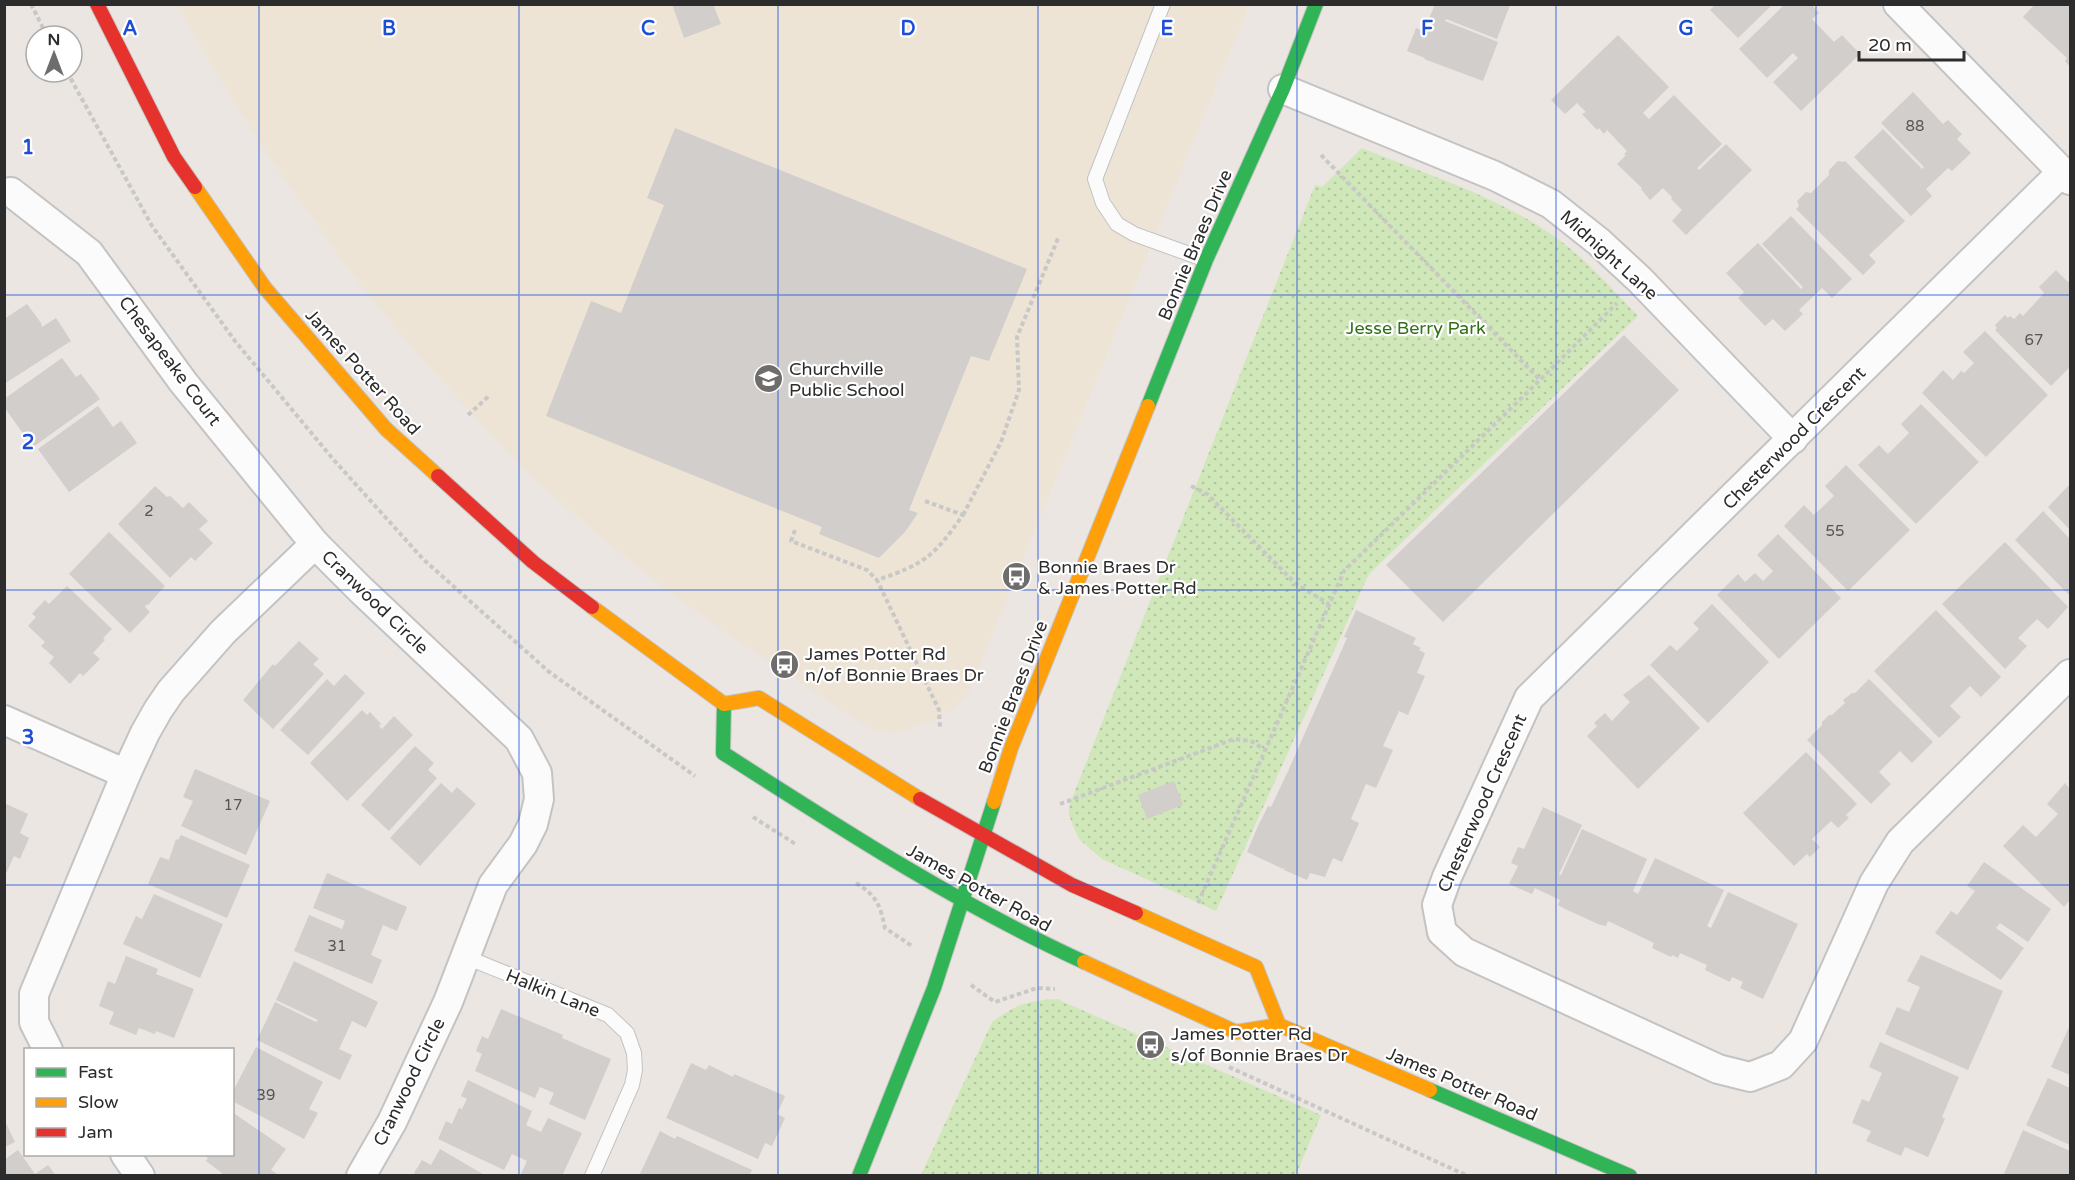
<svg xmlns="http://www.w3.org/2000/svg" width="2075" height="1180" font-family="'Varela Round',sans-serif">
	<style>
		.education { fill: #eee4d6 }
		.grass { fill: url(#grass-dots) }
		.building { fill: #d1cecb }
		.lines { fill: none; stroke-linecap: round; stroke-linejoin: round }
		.lane-casing { stroke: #c4c3c3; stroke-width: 16 }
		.street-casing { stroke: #c4c3c3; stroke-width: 32 }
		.fast-casing { stroke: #c4c3c3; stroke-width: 16 }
		.slow-casing { stroke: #c4c3c3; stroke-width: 16 }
		.jam-casing { stroke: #c4c3c3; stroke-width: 16 }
		.path { stroke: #c8c8c7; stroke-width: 4; stroke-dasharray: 4.5 3; stroke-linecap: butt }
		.lane { stroke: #fcfbfb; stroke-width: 14 }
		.street { stroke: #fcfbfb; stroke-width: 28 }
		.fast { stroke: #30b455; stroke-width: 14 }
		.slow { stroke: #ff9f0a; stroke-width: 14 }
		.jam { stroke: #e5322d; stroke-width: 14 }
		.grid { fill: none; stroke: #1d4ed8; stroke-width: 1.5; stroke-opacity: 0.55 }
		.labels { text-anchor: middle; stroke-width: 4.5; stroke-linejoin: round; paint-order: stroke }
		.number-label { font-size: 15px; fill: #565554 }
		.street-label { font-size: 18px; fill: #2c2c2c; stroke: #fff }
		.park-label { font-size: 18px; fill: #307016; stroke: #fff }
		.poi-label { font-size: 18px; fill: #2c2c2c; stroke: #fff; text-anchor: start }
		.grid-label { font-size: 20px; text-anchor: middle; font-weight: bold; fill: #1d4ed8; stroke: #fff; stroke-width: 4.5; stroke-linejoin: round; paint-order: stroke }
	</style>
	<defs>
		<pattern id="grass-dots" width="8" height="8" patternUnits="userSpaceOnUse" patternTransform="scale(1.5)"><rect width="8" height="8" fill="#d0e8b9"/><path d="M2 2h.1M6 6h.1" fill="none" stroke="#b3c79f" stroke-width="1.8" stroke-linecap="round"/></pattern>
	</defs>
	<rect width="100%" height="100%" fill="#ebe6e2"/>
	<path class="education" d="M177,5h1072l-280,687 -15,16 -18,12 -39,13 -15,-1 -13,-4 -144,-96 -64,-46 -66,-54 -66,-57 -103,-111 -68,-82 -87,-122 -39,-62z"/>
	<g class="grass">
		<path d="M1362,148c66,27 138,49 196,91 30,22 55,51 80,77l-269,258 -153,337 -114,-52 -22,-19 -7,-14 -4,-11v-9l246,-621 7,2z"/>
		<path d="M1057,999l264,116 -25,60h-375l71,-153c25,-18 34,-21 65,-23z"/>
	</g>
	<g class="building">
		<path d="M672,4h41l8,20 -37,14z"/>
		<path d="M1716,4h57l-35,34 -28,-28z"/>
		<path d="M1785,4h26l8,9 -7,6 22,23 8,-7 18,19 -59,57 -28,-29 25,-24 -5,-5 -26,25 -28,-29z"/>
		<path d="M2035,4h35v63l-5,-6 2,-3 -44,-41z"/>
		<path d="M1435,5h75l-13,34 -51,-20 -1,2 53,21 -15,39 -59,-22 1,-1 -18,-7 9,-23 7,3z"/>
		<path d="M1618,35l51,52 -26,26 6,6 25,-24 48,49 -25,24 2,2 27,-26 26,26 -66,65 -14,-14 10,-11 -11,-11 1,-2 -9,-9 -13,12 -9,-11 1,-1 -25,-24 9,-9 -2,-1 3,-3 -20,-21 -3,4 -5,-6 -2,2 -15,-16 4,-2 -9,-9 -12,11 -14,-14z"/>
		<path d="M1913,92l30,32 5,-4 14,14 -5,5 14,14 -19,18 -4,-3 -22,21 6,7 -21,20 -57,-59 29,-28 39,40 2,-2 -43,-44z"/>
		<path d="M675,128l352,141 -38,92 -18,-5 -62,154 9,3 -13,19 -26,26 -60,-24 3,-7 -276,-111 45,-115 30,12 43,-108 -17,-7z"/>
		<path d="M1838,161l5,1 2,-1 60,60 -36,34 7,7 -13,13 -67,-66 3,-3 -2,-5 9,-9 5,1 18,-18v-5z"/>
		<path d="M1791,216l61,63 -20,19 -10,-10 -23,22 4,4 -18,17 -12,-12 -8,7 -27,-28 6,-6 -18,-19 32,-30 43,46 2,-2 -41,-43z"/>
		<path d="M2056,270l12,12 2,-2v87l-19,19 -56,-56 2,-2 -2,-3 10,-10 3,3 2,-2 4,3 6,-6 3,3 21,-23 -5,-6z"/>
		<path d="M27,304l14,19 1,4 14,-9 15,23 -67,43v-65z"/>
		<path d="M1985,331l63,64 -62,62 -64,-64 21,-23 10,10 8,-9 3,2 10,-10 -11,-11z"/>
		<path d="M1624,335l55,55 -236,232 -57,-57z"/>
		<path d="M62,358l14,19 5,-3 19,25 -67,48 -29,-40v-8z"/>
		<path d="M1921,404l58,58 -63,62 -58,-59 21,-20 9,9 21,-21 -8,-9z"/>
		<path d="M98,406l15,21 8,-6 16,22 -68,49 -31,-43z"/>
		<path d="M1846,465l64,65 -62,61 -64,-65 20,-21 10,10 20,-19 -9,-10z"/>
		<path d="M2070,484v46l-22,-23z"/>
		<path d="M155,486l12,11 3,-1 13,12 6,-6 19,19 -9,8 14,14 -18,18 -4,-4 -21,21 -52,-54z"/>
		<path d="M2043,511l27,28v57l-55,-56z"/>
		<path d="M109,532l56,54 -17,19 -1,-1 -2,3 5,5 -20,21 -61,-59z"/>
		<path d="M1778,534l63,64 -62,61 -62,-64 21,-21 7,8 10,-9 8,8 10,-10 -16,-16z"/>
		<path d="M2005,542l63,65 -20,22 -11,-10 -19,19 9,8 -22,23 -63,-65z"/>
		<path d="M67,586l45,43 -9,9 2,2 -12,13 7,6 -17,17 -3,-3 -10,11 -21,-21 5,-6 -13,-11 4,-4 -17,-16 8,-9 -4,-3 13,-14 4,4z"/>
		<path d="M1712,604l57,58 -61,61 -58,-58 20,-20 7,6 22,-22 -6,-6z"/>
		<path d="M1356,610l60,28 -3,6 8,4 -2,2 6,3 -8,20 8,3 -17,39 -9,-4 -16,35 10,4 -17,38 -10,-4 -15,35 8,4 -17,39 -9,-4 -8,19 -15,-4 -3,7 -23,-10 1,-3 -2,2 -36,-17 11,-26 10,-20 3,1 18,-38 58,-131 -3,-1z"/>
		<path d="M1936,610l65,67 -20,20 -11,-11 -20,20 11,11 -22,21 -65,-67z"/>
		<path d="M299,641l20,18 -6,5 11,10 -51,55 -30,-29 30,-36 2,2z"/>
		<path d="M345,674l20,19 -57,62 -28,-25 47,-51 7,7z"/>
		<path d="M1649,675l51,53 -62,61 -51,-53 10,-10 -3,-3 11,-10 7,8 18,-19 -7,-7z"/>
		<path d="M1869,679l64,63 -21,21 -12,-12 -21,21 12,12 -20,20 -64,-64 15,-15v-3l7,-7h3l13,-12 -2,-3 9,-7h3z"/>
		<path d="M362,710l5,5 3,-3 11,12 -2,2 3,3 12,-13 19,19 -66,66 -37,-38z"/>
		<path d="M415,746l19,17 -6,7 9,8 -48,53 -28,-26z"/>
		<path d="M1806,752l51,52 -11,11 3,3 -11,10 -7,-7 -19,18 8,8 -10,10 -3,-3 -13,12 -51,-53z"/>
		<path d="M195,769l75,32 -24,54 -65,-29 12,-25 -10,-4z"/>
		<path d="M1174,781l9,24 -36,14 -9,-24z"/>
		<path d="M441,783l11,10 5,-6 19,17 -56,62 -30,-28z"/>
		<path d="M2065,783l5,6v111l-6,7 -61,-61 20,-21 13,12 22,-23 -11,-10z"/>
		<path d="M4,803l24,11 -8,19 9,5 -9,21 -6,-3 -10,22z"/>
		<path d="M1543,807l39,18 -23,49 2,1 21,-46 65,30 -14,32 5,3 17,-36 69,32 -17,36 4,2 17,-36 70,32 -35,75 -23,-11 3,-6 -11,-5 -2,5 -25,-12 2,-5 -27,-12 -2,5 -6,-3 -1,2 -19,-9 2,-5 -46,-22 -2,5 -8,-2 -33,-15 -7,-4 2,-5 -25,-12 -3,6 -23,-10 9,-18 -7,-3 7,-16 6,2z"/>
		<path d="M181,835l69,30 -23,53 -79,-34 12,-27 9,3 7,-21 2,1z"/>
		<path d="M1984,862l67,47 -23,33 -28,-19 -4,5 28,20 -23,32 -66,-47 16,-22 6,4 18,-24 -8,-5z"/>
		<path d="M327,873l80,34 -10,24 -14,-6 -12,30 11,5 -10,24 -78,-33 15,-36 33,14 3,-8 -32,-13z"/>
		<path d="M154,894l69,30 -23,54 -77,-34 13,-28 6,3z"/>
		<path d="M1921,955l82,36 -35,79 -83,-36 12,-27 12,5 11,-25 -13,-6z"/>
		<path d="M126,956l32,13 -2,5 38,15 -20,49 -18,-7 -1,3 -16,-6 -3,7 -27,-11 5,-12 -15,-6 9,-25 7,3z"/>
		<path d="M294,961l84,41 -12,26 -14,-7 -13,28 13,6 -12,25 -83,-40 18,-38 41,20 2,-2 -42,-20z"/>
		<path d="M501,1009l62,26 -1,3 49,21 -26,61 -36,-16 5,-11 -14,-6 -5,11 -60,-27 7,-17 -6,-3 6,-15 6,3z"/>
		<path d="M2070,1025v50l-19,-8z"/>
		<path d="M1880,1042l79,35 -17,40 3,2 -17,38 -23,-10 -4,9 -35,-15 5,-10 -19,-8 10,-24 7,3 13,-29 -13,-6z"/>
		<path d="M256,1047l67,35 -14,27 9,4 -14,26 -72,-38v-8z"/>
		<path d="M691,1063l15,7 3,-5 24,12 1,-3 51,22 -8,18 8,4 -13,28 -7,-3 -7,16 -92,-41z"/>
		<path d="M2048,1078l22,10v57l-44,-20z"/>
		<path d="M468,1080l64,31 -6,14 15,7 7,-14 34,15 -20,43h-42l7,-15 -15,-7 -8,16 -66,-31 8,-18 6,3 7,-16 3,1 5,-10 -6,-3z"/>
		<path d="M232,1112l54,37 -15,21 9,6h-60l2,-3 -16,-12 2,-3 -6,-4h30z"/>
		<path d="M5,1121l10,21 -10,5z"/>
		<path d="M2023,1130l47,21v25h-67z"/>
		<path d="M660,1131l15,8 2,-3 75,34 -3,6h-110z"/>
		<path d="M440,1149l46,27h-68l-4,-3 8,-13 9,5z"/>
		<path d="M18,1150l17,24 13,-9 8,11h-52v-16z"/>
	</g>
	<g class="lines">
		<defs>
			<g id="lane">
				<path d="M1163,4l-68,175 8,24 14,21 17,10 72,26"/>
				<path d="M466,957l142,58 19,18 7,20 1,17 -3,15 -40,91"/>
			</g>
			<g id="street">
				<path d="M1898,4l172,176"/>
				<path d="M1283,89l212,87 56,28 48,38 41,38 153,159"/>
				<path d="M2062,172l-533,526 -82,179 -10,28 5,27 22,20 254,117 32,8 31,-12 22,-24 71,-158 26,-41 170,-168"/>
				<path d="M11,192l78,61 94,129 132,162 46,46 158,149 18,34 2,26 -6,25 -10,20 -30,41 -45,117 -56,120 -31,54"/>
				<path d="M4,720l122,54"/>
				<path d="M48,1050l-14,-28v-28l92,-220 19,-41 13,-23 13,-19 52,-59 92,-88"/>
				<path d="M125,1154l15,22"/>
			</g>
			<g id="fast">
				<path d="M1148,406l58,-146 77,-171 33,-85"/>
				<path d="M724,704l-1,49c117,75 234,151 361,209"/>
				<path d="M1430,1090l200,86"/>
				<path d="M859,1176l75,-188 60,-186"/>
			</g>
			<g id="slow">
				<path d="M195,187l70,101 121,141 52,47"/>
				<path d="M592,607l132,97 35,-6 161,101"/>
				<path d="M994,802l17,-54 137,-342"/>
				<path d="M1136,913l120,54 23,58"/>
				<path d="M1084,962l152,70 43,-7 151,65"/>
			</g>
			<g id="jam">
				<path d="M97,4l77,153 21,30"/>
				<path d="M438,476l95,86 59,45"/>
				<path d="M920,799l152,86 64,28"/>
			</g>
		</defs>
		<use href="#lane" class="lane-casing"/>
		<use href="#street" class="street-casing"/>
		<use href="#fast" class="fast-casing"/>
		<use href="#slow" class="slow-casing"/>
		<use href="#jam" class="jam-casing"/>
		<g class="path">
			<path d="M31,4l16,32"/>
			<path d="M67,72l85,154 83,115 98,118 90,100 125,112 147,105"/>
			<path d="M1321,155l219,225"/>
			<path d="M468,415l22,-20"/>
			<path d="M1191,486l16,8 89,90 33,20"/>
			<path d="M925,501l38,14c-29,41 -38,49 -86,65l62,130 1,18"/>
			<path d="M963,515l38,-73 18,-52 -2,-53 42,-101"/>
			<path d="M795,530l-4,11 76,29 10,10"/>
			<path d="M1060,804l174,-65 17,2 14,9"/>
			<path d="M753,817l44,28"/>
			<path d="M856,883c21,13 24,22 29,45l27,18"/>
			<path d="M1198,903l146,-332 196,-191 77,-77"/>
			<path d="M971,985l24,17 42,-14 18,1"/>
			<path d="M1229,1067l239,109"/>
		</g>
		<use href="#lane" class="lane"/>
		<use href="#street" class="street"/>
		<use href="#fast" class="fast"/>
		<use href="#slow" class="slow"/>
		<use href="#jam" class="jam"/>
	</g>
	<path class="grid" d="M259,4v1172M519,4v1172M778,4v1172M1038,4v1172M1297,4v1172M1556,4v1172M1816,4v1172M4,295h2066M4,590h2066M4,885h2066"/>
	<defs>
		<symbol id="school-disc" viewBox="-11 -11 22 22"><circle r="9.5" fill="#6f6d6c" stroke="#fff"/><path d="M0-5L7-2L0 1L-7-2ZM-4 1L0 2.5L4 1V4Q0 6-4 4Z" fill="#fff"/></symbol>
		<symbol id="bus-disc" viewBox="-11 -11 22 22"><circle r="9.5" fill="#6f6d6c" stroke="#fff"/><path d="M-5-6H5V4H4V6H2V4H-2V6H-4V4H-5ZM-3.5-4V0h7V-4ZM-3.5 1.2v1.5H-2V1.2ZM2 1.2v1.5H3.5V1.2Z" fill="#fff"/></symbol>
	</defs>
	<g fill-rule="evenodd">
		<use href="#school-disc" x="752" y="362" width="33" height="33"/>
		<use href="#bus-disc" x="1000" y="560" width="33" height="33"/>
		<use href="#bus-disc" x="768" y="648" width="33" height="33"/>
		<use href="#bus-disc" x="1134" y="1028" width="33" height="33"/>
	</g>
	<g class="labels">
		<g class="number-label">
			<text x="1915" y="131">88</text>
			<text x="2034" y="345">67</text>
			<text x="149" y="516">2</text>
			<text x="1835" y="536">55</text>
			<text x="233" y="810">17</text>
			<text x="337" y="951">31</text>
			<text x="266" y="1100">39</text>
		</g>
		<g class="street-label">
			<text transform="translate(1195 245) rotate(-67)" y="6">Bonnie Braes Drive</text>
			<text transform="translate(1609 255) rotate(42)" y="6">Midnight Lane</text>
			<text transform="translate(170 361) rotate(53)" y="6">Chesapeake Court</text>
			<text transform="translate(363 372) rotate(48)" y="6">James Potter Road</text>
			<text transform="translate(1794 438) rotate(-45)" y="6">Chesterwood Crescent</text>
			<text transform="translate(375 602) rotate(44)" y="6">Cranwood Circle</text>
			<text transform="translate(1013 697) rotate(-69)" y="6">Bonnie Braes Drive</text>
			<text transform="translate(1482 803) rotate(-66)" y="6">Chesterwood Crescent</text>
			<text transform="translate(979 888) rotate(29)" y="6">James Potter Road</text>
			<text transform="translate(553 993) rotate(22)" y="6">Halkin Lane</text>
			<text transform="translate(409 1082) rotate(-64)" y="6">Cranwood Circle</text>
			<text transform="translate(1462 1084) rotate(23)" y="6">James Potter Road</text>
		</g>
		<g class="park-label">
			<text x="1416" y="334">Jesse Berry Park</text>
		</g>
		<g class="poi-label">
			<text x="789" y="375">Churchville<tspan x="789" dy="21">Public School</tspan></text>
			<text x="1038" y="573">Bonnie Braes Dr<tspan x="1038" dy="21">&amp; James Potter Rd</tspan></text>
			<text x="805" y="660">James Potter Rd<tspan x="805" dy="21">n/of Bonnie Braes Dr</tspan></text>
			<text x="1171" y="1040">James Potter Rd<tspan x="1171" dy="21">s/of Bonnie Braes Dr</tspan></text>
		</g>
	</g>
	<g class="grid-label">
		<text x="130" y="35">A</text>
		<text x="389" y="35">B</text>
		<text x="648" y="35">C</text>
		<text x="908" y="35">D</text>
		<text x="1167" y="35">E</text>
		<text x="1427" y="35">F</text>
		<text x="1686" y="35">G</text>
		<text x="28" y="154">1</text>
		<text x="28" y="449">2</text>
		<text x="28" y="744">3</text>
	</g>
	<rect width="2075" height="1180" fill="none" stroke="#2c2c2c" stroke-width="12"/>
	<rect x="24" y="1048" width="210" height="108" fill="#ffffff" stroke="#ababab" stroke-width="1.5"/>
	<rect x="36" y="1068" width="30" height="9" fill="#30b455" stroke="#ababab" stroke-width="1.5"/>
	<text x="78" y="1078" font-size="18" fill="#2c2c2c">Fast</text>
	<rect x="36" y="1098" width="30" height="9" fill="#ff9f0a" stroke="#ababab" stroke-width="1.5"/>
	<text x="78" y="1108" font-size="18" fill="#2c2c2c">Slow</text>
	<rect x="36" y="1128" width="30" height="9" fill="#e5322d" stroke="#ababab" stroke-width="1.5"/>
	<text x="78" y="1138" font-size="18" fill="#2c2c2c">Jam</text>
	<g transform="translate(54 54)"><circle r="28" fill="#ffffff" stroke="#ababab" stroke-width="1.5"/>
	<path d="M0-4.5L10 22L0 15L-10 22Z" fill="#6f6d6c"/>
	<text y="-9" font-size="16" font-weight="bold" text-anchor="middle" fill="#2c2c2c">N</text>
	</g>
	<path d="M1859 51v9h105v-9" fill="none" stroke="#2c2c2c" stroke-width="3"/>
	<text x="1868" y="51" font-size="18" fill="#2c2c2c" stroke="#ffffff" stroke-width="4.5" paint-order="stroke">20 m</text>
</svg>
